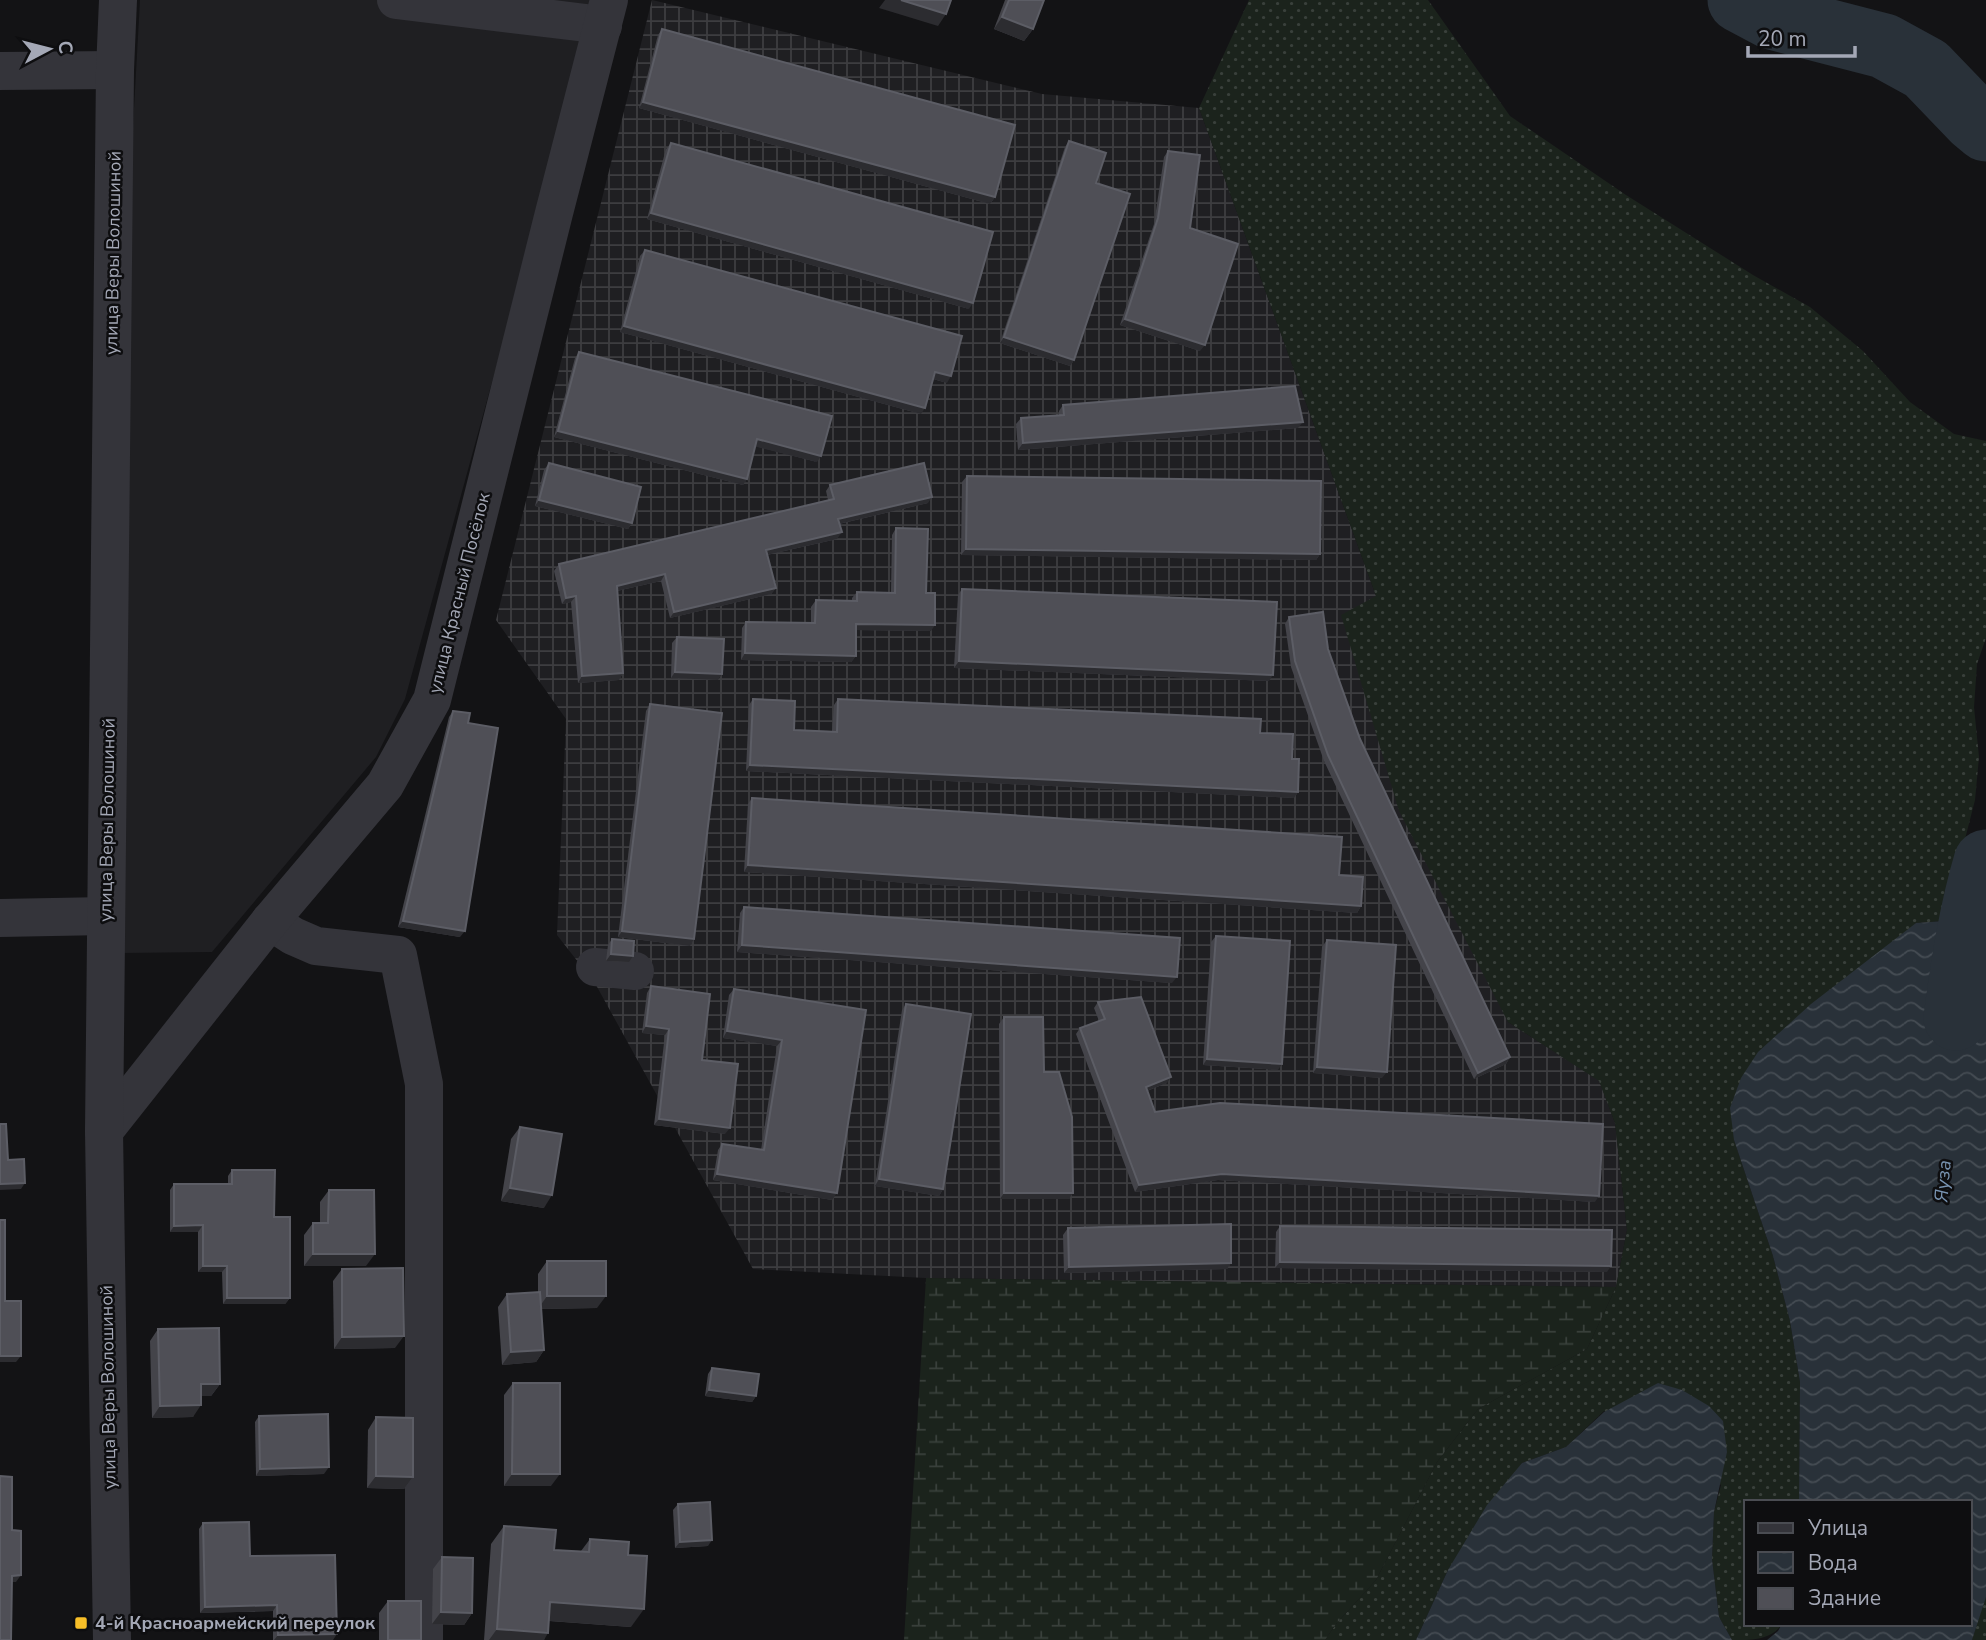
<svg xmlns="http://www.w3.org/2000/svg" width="1986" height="1640" font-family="'Nunito Sans',sans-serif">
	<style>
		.built { fill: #1f1f22 }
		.industrial { fill: url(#industrial-grid) }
		.grass { fill: url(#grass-dots) }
		.wetland { fill: url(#wetland-marsh) }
		.water { fill: url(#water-waves) }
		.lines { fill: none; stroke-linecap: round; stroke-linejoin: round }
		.river { stroke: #293139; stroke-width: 65 }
		.minor { stroke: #34343a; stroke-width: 38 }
		.wall { fill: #44444a }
		.shaded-wall { fill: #2c2c30 }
		.building { fill: #4f4f56; stroke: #5c5d65; stroke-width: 2 }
		.poi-dot { fill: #f8bf28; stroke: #0e0e10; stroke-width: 2.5 }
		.labels { text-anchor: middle; stroke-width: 5; stroke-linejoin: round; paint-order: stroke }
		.street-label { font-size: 18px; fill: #a4a8b6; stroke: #0e0e10 }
		.poi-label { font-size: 18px; font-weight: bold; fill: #a4a8b6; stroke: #0e0e10; text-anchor: start }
		.water-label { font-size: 19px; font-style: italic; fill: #7994b2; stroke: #0e0e10 }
	</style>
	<defs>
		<pattern id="industrial-grid" width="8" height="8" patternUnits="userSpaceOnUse" patternTransform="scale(1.75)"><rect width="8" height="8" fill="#1f1f22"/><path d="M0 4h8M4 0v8" fill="none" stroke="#3d3d40"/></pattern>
		<pattern id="grass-dots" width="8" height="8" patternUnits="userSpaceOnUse" patternTransform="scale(1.75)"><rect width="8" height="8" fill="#1b231c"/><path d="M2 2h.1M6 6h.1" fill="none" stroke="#39403b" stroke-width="1.8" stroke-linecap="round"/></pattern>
		<pattern id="wetland-marsh" width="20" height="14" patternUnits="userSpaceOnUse" patternTransform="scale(1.75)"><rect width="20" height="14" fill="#1b231c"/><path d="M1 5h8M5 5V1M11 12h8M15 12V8" fill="none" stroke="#39403b"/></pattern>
		<pattern id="water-waves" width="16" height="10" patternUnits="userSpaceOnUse" patternTransform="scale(1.75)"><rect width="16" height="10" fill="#293139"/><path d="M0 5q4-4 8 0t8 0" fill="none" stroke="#454c53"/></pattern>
	</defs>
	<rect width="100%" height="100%" fill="#131315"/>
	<path class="built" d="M140,0h457l-192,699 -29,58 -164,195 -91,1 8,-754z"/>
	<path class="industrial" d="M652,0l390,94 157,14 177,488 132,426 91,58 16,43 12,107 -11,57 -690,-9 -173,-9 -157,-284 -39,-50 9,-216 -70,-99z"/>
	<g class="grass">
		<path d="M1249,0h179l82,116 116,79 127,80 57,32 53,44 47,51 44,32 32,7v197l-9,26 -3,43 5,50 -4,43 -31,121 -28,2 -182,217 39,116 17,65 10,61 -1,120h-53v122h36c-11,16 -30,16 -50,16l-13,-23 -7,-58 2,-47 7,-27 -117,-74 -38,36 -44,16 -74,107 -32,70h-91l11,-16 40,-44 61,-118 41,-53 109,-60 29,-62 11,-57 -12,-107 -16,-42 -91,-59 -109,-211 -58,-196 35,-19 -177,-488z"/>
		<path d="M1986,1597v43h-14l13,-42z"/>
	</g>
	<path class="wetland" d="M926,1278l690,9 -29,62 -109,60 -41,53 -61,118 -40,44 -11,16h-421z"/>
	<g class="water">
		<path d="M1944,921l42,17v659l-14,43h-205l11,-9 4,-7h188v-122h-171l1,-120 -10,-61 -17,-65 -39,-116 -4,-32 11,-30 17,-26 53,-48 105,-81z"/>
		<path d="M1658,1383l24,7 27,16 14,15 4,31 -13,60 -2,47 7,58 13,23h-316l32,-70 39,-65 35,-42 44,-16 38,-35z"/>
	</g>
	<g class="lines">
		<g class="river">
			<path d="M1740,0l32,17 112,29 42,23 48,50 12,10"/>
			<path d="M1956,1018c7,-53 15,-105 30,-156"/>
		</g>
		<g class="minor">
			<path d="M396,0l190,23 17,3"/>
			<path d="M0,71l115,-1"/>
			<path d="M0,918l106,-2"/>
			<path d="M270,921l23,15 23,10 82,9 26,129v556"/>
			<path d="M595,967l40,4"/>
			<path d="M104,1131l166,-210 115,-136 47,-85 122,-487 55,-213"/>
			<path d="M112,1640l-8,-509 11,-1061 3,-70"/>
		</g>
	</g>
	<g class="wall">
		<path d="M1005,0h39l-11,29 -9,12 -30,-12z"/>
		<path d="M662,29l333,168 -5,7 -351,-96 19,-73z"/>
		<path d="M1069,141l27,42 -22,177 -4,6 -70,-23 65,-196z"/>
		<path d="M671,143l298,166 -322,-90 19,-70z"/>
		<path d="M1168,151l22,77 10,123 -80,-26 34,-101 10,-67z"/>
		<path d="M645,250l302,133 -14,-4 -12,35 -301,-82 20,-76z"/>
		<path d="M579,352l238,110 -62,-16 -8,33 -4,6 -189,-48 21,-79z"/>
		<path d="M1063,405l235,23 -280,22 -2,-26 5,-6 38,-3v-4z"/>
		<path d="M549,463l83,60 -4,6 -93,-23 9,-36z"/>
		<path d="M967,476l353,78 -4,6 -355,-5 1,-73z"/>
		<path d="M830,485l98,18 -89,21 -2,15 -70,16 9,33 -5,6 -101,24 -9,-37 -44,10 6,82 -4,7 -41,3 -7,-81 -9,2 -8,-33 5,-7 269,-64 -2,-9z"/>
		<path d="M896,528l30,65 5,38 -75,-1v26l-5,6 -110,-2 1,-32 4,-6 65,1v-16l5,-7 36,1v-3l5,-6h34l1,-57z"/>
		<path d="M962,589l307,92 -315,-13 4,-73z"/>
		<path d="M1289,617l39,32 32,90 150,318 -4,7 -32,15 -150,-318 -33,-94 -6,-43z"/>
		<path d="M677,637l41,43 -47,-2 1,-35z"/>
		<path d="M753,699l41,31 38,1 2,-26 4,-6 422,34 32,26 6,33 -4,6 -548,-27 3,-66z"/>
		<path d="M650,704l44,235 -4,7 -72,-9 28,-226z"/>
		<path d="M453,711l15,12 -8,214 -62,-10 51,-210z"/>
		<path d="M752,798l587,77 22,31 -4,7 -613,-41 4,-68z"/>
		<path d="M744,907l428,76 -435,-31 3,-39z"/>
		<path d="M1216,936l62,134 -75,-5 8,-123z"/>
		<path d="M612,939l17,23 -23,-1 2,-16z"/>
		<path d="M1327,940l55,138 -69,-5 9,-126z"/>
		<path d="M651,986l51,74 23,74 -71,-9 11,-90 -23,-2 5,-40z"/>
		<path d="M734,989l132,21 -34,190 -119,-20 5,-30 4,-6 39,6 16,-104 -54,-8 6,-43z"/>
		<path d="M1098,1002l69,81 -20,8 8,21 440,90 -377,-22 -83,12 -59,-158 4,-6 19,-7 -5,-13z"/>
		<path d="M906,1004l37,185 -4,7 -64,-10 27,-176z"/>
		<path d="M1004,1017l40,55 29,121 -4,6h-69l-1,-175z"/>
		<path d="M520,1127l24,81 -43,-7 10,-62z"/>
		<path d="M232,1170l42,47 16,81 -5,6h-62l-1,-32h-24v-40h-28v-42l4,-6h54v-8z"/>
		<path d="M329,1190l37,76h-62v-31l9,-12h7v-21z"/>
		<path d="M1280,1226l327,46 -332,-4 1,-36z"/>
		<path d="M1068,1228l163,35 -4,6 -163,4 -1,-38z"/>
		<path d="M547,1261l50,47 -56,1 3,41 -8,12 -34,3 -4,-58 9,-13 31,-2v-18z"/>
		<path d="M342,1269l53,79 -61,1 -1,-68z"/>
		<path d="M158,1329l62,55 -9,12h-10l-8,21 -41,1 -2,-77z"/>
		<path d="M712,1368l44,28 -4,6 -47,-6 3,-22z"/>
		<path d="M513,1383l38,103h-47v-91z"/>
		<path d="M259,1416l65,58 -68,2 -1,-54z"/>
		<path d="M376,1417l37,60 -9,12 -37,-1 1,-58z"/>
		<path d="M678,1504l30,42 -33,2 -2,-38z"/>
		<path d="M203,1523l47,33 83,84h-60v-29l-73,2 -1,-84z"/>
		<path d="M504,1526l50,24 27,1 9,-12 38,16 3,72 -82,-6 -5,19h-60l7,-96z"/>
		<path d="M442,1557l30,56 -8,12 -32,-1 1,-55z"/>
		<path d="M388,1601l33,39h-42v-27z"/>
	</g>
	<g class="shaded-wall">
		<path d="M885,0h16l45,14 -8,12 -59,-18z"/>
		<path d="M1002,17l31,12 -9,12 -30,-12z"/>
		<path d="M643,102l352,95 -5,7 -351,-96z"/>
		<path d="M651,213l322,90 -4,6 -322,-90z"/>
		<path d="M1125,319l80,26 -5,6 -80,-26z"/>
		<path d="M624,326l301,82 -4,6 -301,-82z"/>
		<path d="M1004,337l70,23 -4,6 -70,-23z"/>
		<path d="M935,372l16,4 -4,7 -17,-5z"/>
		<path d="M1303,422l-5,6 -280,22 5,-7z"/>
		<path d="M558,431l189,48 -4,6 -189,-48z"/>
		<path d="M757,439l64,17 -4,6 -64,-16z"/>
		<path d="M932,497l-4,6 -94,22 4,-6z"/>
		<path d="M539,500l93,23 -4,6 -93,-23z"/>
		<path d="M842,532l-5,7 -75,17 4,-6z"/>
		<path d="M966,549l354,5 -4,6 -355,-5z"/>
		<path d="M665,574l-4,7 -49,11 5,-6z"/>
		<path d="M776,588l-5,6 -101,24 4,-6z"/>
		<path d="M576,596l-5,6 -9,2 4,-6z"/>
		<path d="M856,624l79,1 -4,6 -79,-1z"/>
		<path d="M745,653l111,3 -5,6 -110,-2z"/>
		<path d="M959,661l314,14 -4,6 -315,-13z"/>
		<path d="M675,672l47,2 -4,6 -47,-2z"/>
		<path d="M623,673l-4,7 -41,3 4,-7z"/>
		<path d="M750,765l548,27 -4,6 -548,-27z"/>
		<path d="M748,865l613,41 -4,7 -613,-41z"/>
		<path d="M403,921l62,10 -5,6 -62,-10z"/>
		<path d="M622,931l72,8 -4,7 -72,-9z"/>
		<path d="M742,945l435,32 -5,6 -435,-31z"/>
		<path d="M611,954l22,2 -4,6 -23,-1z"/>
		<path d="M646,1026l23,3 -4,6 -23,-2z"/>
		<path d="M727,1031l55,9 -5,6 -54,-8z"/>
		<path d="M1510,1057l-4,7 -32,15 4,-6z"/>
		<path d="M1207,1059l75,5 -4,6 -75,-5z"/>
		<path d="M1317,1067l70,5 -5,6 -69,-5z"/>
		<path d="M1171,1077l-4,6 -26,10 5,-6z"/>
		<path d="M659,1119l71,9 -5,6 -71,-9z"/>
		<path d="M717,1174l120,19 -5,7 -119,-20z"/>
		<path d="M1222,1174l377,22 -4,6 -377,-22 -83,12 4,-7z"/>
		<path d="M879,1179l64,10 -4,7 -64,-10z"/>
		<path d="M25,1183l-4,6 -21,1v-6z"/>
		<path d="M510,1188l42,7 -8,13 -43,-7z"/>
		<path d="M1004,1193h69l-4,6h-69z"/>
		<path d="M203,1225l-5,7h-28l4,-6z"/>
		<path d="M313,1254h62l-9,12h-62z"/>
		<path d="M1280,1262l331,4 -4,6 -332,-4z"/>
		<path d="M1231,1263l-4,6 -163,4 5,-6z"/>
		<path d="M203,1266h24l-5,6h-24z"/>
		<path d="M547,1296h59l-9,12 -59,1z"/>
		<path d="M227,1298h63l-5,6h-62z"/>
		<path d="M404,1336l-9,12 -61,1 8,-12z"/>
		<path d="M544,1350l-8,12 -34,3 9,-13z"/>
		<path d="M0,1356h21l-5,6h-16z"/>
		<path d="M201,1384h19l-9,12h-19z"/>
		<path d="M709,1390l47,6 -4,6 -47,-6z"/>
		<path d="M201,1405l-8,12 -41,1 8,-12z"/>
		<path d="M329,1467l-5,7 -68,2 4,-7z"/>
		<path d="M512,1474h48l-9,12h-47z"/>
		<path d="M376,1476l37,1 -9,12 -37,-1z"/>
		<path d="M712,1540l-4,6 -33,2 5,-6z"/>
		<path d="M21,1575l-5,7h-9l5,-6z"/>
		<path d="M550,1602l94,7 -13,18 -93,-7z"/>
		<path d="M277,1605l-4,6 -73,2 5,-6z"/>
		<path d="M441,1612l31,1 -8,12 -32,-1z"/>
		<path d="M497,1629l51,4 -4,7h-55z"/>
		<path d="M337,1634l-4,6h-59l4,-5z"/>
	</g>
	<g class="building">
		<path d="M901,0h50l-5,14z"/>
		<path d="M1009,0h35l-11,29 -31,-12z"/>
		<path d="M662,29l353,96 -20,72 -352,-95z"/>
		<path d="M1069,141l37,12 -10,30 34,11 -56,166 -70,-23z"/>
		<path d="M671,143l322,89 -20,71 -322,-90z"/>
		<path d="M1168,151l32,4 -10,73 48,16 -33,101 -80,-26 33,-101z"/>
		<path d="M645,250l317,86 -11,40 -16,-4 -10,36 -301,-82z"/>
		<path d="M579,352l253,64 -11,40 -64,-17 -10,40 -189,-48z"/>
		<path d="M1295,386l8,36 -280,21 -2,-25 43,-3 -1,-10z"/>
		<path d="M549,463l92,24 -9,36 -93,-23z"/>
		<path d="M924,463l8,34 -94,22 4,13 -76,18 10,38 -102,24 -9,-38 -48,12 6,87 -41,3 -6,-80 -10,2 -7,-34 275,-65 -4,-14z"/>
		<path d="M967,476l354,5 -1,73 -354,-5z"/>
		<path d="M896,528l32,1 -2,64h9v32l-79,-1v32l-111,-3 1,-31 69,1 1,-23 41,1v-9l38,1z"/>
		<path d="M962,589l315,13 -4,73 -314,-14z"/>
		<path d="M1323,612l5,37 32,90 150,318 -32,16 -150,-318 -33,-94 -6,-44z"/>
		<path d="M677,637l47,2 -2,35 -47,-2z"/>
		<path d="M753,699l42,2 -1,29 43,2 1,-33 423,20 -1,14 33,1 -1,25h7l-1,33 -548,-27z"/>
		<path d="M650,704l72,9 -28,226 -72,-8z"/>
		<path d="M453,711l17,2 -2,10 30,5 -33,203 -62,-10z"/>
		<path d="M752,798l590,39 -3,38 24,2 -2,29 -613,-41z"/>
		<path d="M744,907l436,31 -3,39 -435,-32z"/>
		<path d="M1216,936l74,5 -8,123 -75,-5z"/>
		<path d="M612,939l22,2 -1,15 -22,-2z"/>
		<path d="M1327,940l69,5 -9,127 -70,-5z"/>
		<path d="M651,986l59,8 -8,66 36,4 -8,64 -71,-9 10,-90 -23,-3z"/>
		<path d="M734,989l132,21 -29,183 -120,-19 5,-30 42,6 18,-110 -55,-9z"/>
		<path d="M1141,997l30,80 -25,10 9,25 65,-9 383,21 -4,72 -377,-22 -83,11 -59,-157 25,-9 -7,-17z"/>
		<path d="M906,1004l65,10 -28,175 -64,-10z"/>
		<path d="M1004,1017h39l1,55h15l13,45 1,76h-69z"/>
		<path d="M0,1124h6l2,36 16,-1 1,24 -25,1z"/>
		<path d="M520,1127l42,7 -10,61 -42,-7z"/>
		<path d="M232,1170h43l-1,47h16v81h-63v-32h-24v-41l-29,1v-42h58z"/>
		<path d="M329,1190h45l1,64h-62v-31h15z"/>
		<path d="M0,1220h5v81h16v55h-21z"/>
		<path d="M1231,1224v39l-162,4 -1,-39z"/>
		<path d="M1280,1226l332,4 -1,36 -331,-4z"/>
		<rect x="547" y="1261" width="59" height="35"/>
		<path d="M403,1268l1,68 -62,1v-68z"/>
		<path d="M540,1292l4,58 -33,2 -4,-58z"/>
		<path d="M219,1328l1,56h-19v21l-41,1 -2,-77z"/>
		<path d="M712,1368l47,6 -3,22 -47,-6z"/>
		<path d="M513,1383h47v91h-48z"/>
		<path d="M328,1414l1,53 -69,2 -1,-53z"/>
		<path d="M376,1417l37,1v59l-37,-1z"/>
		<path d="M0,1476l12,1v53l9,1v44l-9,1 -1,64h-11z"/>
		<path d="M710,1502l2,38 -32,2 -2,-38z"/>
		<path d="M249,1522l1,34 85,-1 2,79 -59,1 -1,-30 -72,2 -2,-84z"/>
		<path d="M504,1526l52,4 -2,20 35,2 1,-13 39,3 -1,13 19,1 -3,53 -94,-7 -2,31 -51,-4z"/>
		<path d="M442,1557l31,1 -1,55 -31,-1z"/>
		<rect x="388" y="1601" width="33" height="39"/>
	</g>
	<rect class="poi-dot" x="74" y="1616" width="14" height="14" rx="3.5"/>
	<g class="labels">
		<g class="street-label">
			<text transform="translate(113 253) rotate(-89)" y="6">улица Веры Волошиной</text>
			<text transform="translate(459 593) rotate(-76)" y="6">улица Красный Посёлок</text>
			<text transform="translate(107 820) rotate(-89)" y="6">улица Веры Волошиной</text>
			<text transform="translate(108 1387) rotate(-91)" y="6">улица Веры Волошиной</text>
		</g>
		<g class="poi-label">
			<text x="95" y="1629">4-й Красноармейский переулок</text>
		</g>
		<g class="water-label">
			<text transform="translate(1942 1181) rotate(-85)" y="7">Яуза</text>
		</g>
	</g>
	<rect x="1744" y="1500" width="228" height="126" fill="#0e0e10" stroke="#4a4c52" stroke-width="2"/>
	<rect x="1758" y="1523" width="35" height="10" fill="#34343a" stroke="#4a4c52" stroke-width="2"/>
	<text x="1808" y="1535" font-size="21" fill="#a4a8b6">Улица</text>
	<rect x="1758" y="1552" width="35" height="21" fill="url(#water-waves)" stroke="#4a4c52" stroke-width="2"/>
	<text x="1808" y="1570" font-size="21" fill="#a4a8b6">Вода</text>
	<rect x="1758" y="1588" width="35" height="21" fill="#4f4f56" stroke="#4a4c52" stroke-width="2"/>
	<text x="1808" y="1605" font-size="21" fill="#a4a8b6">Здание</text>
	<g transform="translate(49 49) rotate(83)" stroke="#0e0e10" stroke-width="5" paint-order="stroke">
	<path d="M0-5L12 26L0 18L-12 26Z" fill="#a4a8b6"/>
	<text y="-10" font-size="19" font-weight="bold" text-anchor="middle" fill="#a4a8b6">С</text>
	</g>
	<path d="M1748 46v10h107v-10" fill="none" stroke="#a4a8b6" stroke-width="3.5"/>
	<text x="1758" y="46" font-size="21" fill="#a4a8b6" stroke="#0e0e10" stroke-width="5" paint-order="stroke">20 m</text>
</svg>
